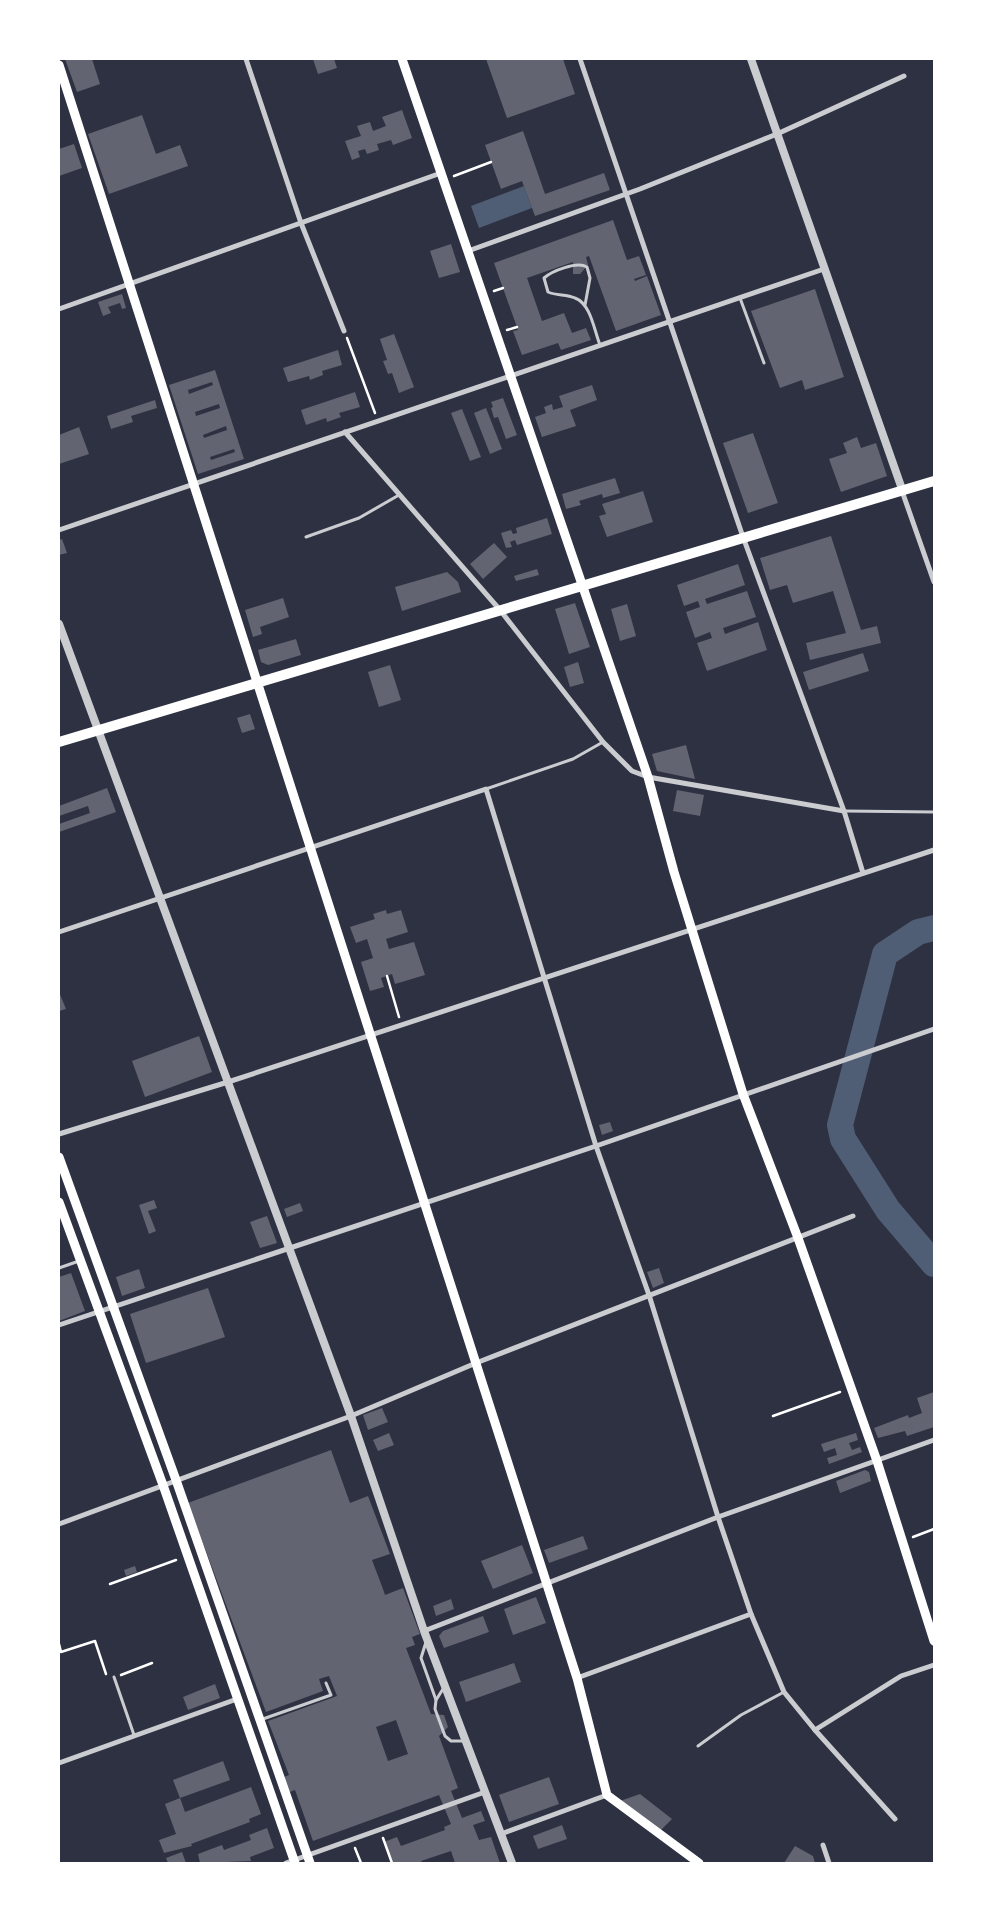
<svg xmlns="http://www.w3.org/2000/svg" width="993" height="1922" font-family="Roboto,sans-serif">
	<style>
		.water { fill: #4f5d75 }
		.lines { fill: none; stroke-linecap: round; stroke-linejoin: round }
		.river { stroke: #4f5d75; stroke-width: 26 }
		.building { fill: #626471; fill-rule: evenodd }
		.path { stroke: #fff; stroke-width: 2.5 }
		.service { stroke: #caccd0; stroke-width: 3 }
		.minor { stroke: #caccd0; stroke-width: 5 }
		.tertiary { stroke: #caccd0; stroke-width: 8 }
		.secondary { stroke: #fff; stroke-width: 9 }
		.primary { stroke: #fff; stroke-width: 10 }
	</style>
	<rect width="100%" height="100%" fill="#2d3142"/>
	<path class="water" d="M524,186l8,22 -53,20 -8,-22z"/>
	<g class="lines">
		<path class="river" d="M934,928l-16,4 -33,22 -45,171 3,14 45,71 46,54"/>
	</g>
	<g class="building">
		<path d="M65,59h27l8,25 -23,8z"/>
		<path d="M313,59h21l3,9 -19,6z"/>
		<path d="M486,59h77l12,35 -68,24z"/>
		<path d="M402,110l10,28 -19,7 -2,-5 -14,4 2,6 -12,4 -2,-5 -7,2 2,6 -8,3 -7,-19 16,-5 -4,-10 13,-4 3,9 13,-5 -4,-9z"/>
		<path d="M142,115l14,39 24,-9 8,21 -79,28 -21,-60z"/>
		<path d="M523,131l22,63 59,-21 6,17 -75,26 -13,-35 -21,8 -16,-44z"/>
		<path d="M74,144l8,24 -23,8v-27z"/>
		<path d="M613,220l14,40 12,-4 7,19 -12,4 1,2 12,-5 14,39 -45,16 -27,-75 -3,1 2,8 -8,9h-7v-12l-46,16 15,43 22,-8 8,20 14,-5 5,12 -30,10 -3,-7 -36,12 -9,-24 5,-1 -24,-67z"/>
		<path d="M451,244l9,28 -21,6 -9,-27z"/>
		<path d="M815,289l29,88 -39,13 -3,-10 -22,8 -29,-77z"/>
		<path d="M122,294l4,14 -4,1 -2,-6 -12,4 3,6 -8,3 -5,-14z"/>
		<path d="M394,334l20,53 -15,6 -7,-20 -4,1 -5,-13 4,-1 -7,-21z"/>
		<path d="M338,350l4,15 -20,6 1,4 -13,5 -1,-4 -21,6 -5,-14z"/>
		<path d="M215,370l29,89 -46,15 -29,-89zM212,382l1,3 -24,9 -1,-4zM219,404l1,4 -24,8 -1,-4zM226,426l1,4 -23,8 -1,-3zM234,449l1,3 -24,8 -1,-3z"/>
		<path d="M592,385l5,15 -27,10 6,16 -34,11 -7,-20 11,-4 -2,-6 8,-3 1,6 10,-3 -4,-11z"/>
		<path d="M355,392l5,15 -21,6 2,4 -14,5 -1,-4 -20,7 -5,-15z"/>
		<path d="M503,398l14,37 -11,4 -8,-22 -4,1 -3,-10 2,-1 -2,-5z"/>
		<path d="M155,400l2,8 -26,8 2,6 -22,7 -4,-13z"/>
		<path d="M486,408l16,41 -12,5 -16,-41z"/>
		<path d="M462,409l19,48 -11,4 -19,-48z"/>
		<path d="M79,427l10,27 -30,10v-29z"/>
		<path d="M753,433l25,70 -30,10 -25,-70z"/>
		<path d="M857,437l4,11 15,-5 11,33 -46,16 -12,-33 18,-6 -4,-10z"/>
		<path d="M615,478l5,15 -17,5 -1,-4 -23,7 2,4 -15,4 -4,-15z"/>
		<path d="M643,491l10,31 -46,15 -8,-21 7,-2 -4,-10z"/>
		<path d="M547,518l5,16 -35,11 -2,-5 -5,2 2,5 -6,1 -5,-15 10,-3 2,4 4,-1 -1,-5z"/>
		<path d="M831,536l30,94 16,-4 4,17 -71,17 -4,-17 40,-10 -13,-42 -40,12 -6,-18 -17,5 -10,-32z"/>
		<path d="M62,539l5,14 -8,2v-15z"/>
		<path d="M494,543l13,14 -24,22 -13,-15z"/>
		<path d="M738,564l7,21 -40,14 2,5 40,-13 9,26 -33,11 2,6 33,-12 9,28 -60,21 -10,-28 15,-5 -2,-6 -15,6 -9,-26 14,-5 -2,-6 -14,5 -7,-21z"/>
		<path d="M537,569l2,6 -23,6 -2,-5z"/>
		<path d="M447,572l11,10 3,10 -59,19 -7,-24z"/>
		<path d="M283,598l6,19 -29,10 2,7 -9,3 -8,-27z"/>
		<path d="M575,603l15,44 -21,7 -14,-45z"/>
		<path d="M627,604l9,32 -16,5 -9,-32z"/>
		<path d="M296,639l5,16 -33,10 -7,-3 -3,-12z"/>
		<path d="M863,653l6,18 -60,19 -6,-18z"/>
		<path d="M578,662l6,21 -14,4 -6,-20z"/>
		<path d="M390,665l11,35 -22,7 -11,-35z"/>
		<path d="M250,714l5,15 -13,4 -5,-15z"/>
		<path d="M686,745l9,34 -38,-8 -5,-17z"/>
		<path d="M107,788l9,24 -57,20v-8l31,-11 -2,-7 -29,10v-10z"/>
		<path d="M677,790l27,5 -4,21 -27,-5z"/>
		<path d="M386,910l1,4 14,-4 7,22 -22,7 3,10 25,-7 11,33 -30,9 -3,-10 -11,4 3,9 -14,4 -9,-29 12,-4 -6,-19 -11,4 -6,-16 25,-8 -2,-5z"/>
		<path d="M59,992l7,17 -7,2z"/>
		<path d="M199,1036l13,36 -67,25 -13,-36z"/>
		<path d="M610,1122l3,9 -11,4 -3,-10z"/>
		<path d="M154,1200l3,8 -9,3 8,20 -7,3 -10,-29z"/>
		<path d="M300,1203l3,8 -16,6 -3,-8z"/>
		<path d="M267,1216l10,27 -17,5 -10,-26z"/>
		<path d="M659,1268l5,15 -11,5 -6,-16z"/>
		<path d="M139,1269l6,19 -23,8 -6,-19z"/>
		<path d="M71,1273l14,38 -26,10v-44z"/>
		<path d="M208,1288l17,49 -79,26 -16,-49z"/>
		<path d="M934,1392v35l-27,9 -2,-5 -27,7 -4,-10 34,-13 1,3 13,-5 -5,-15z"/>
		<path d="M382,1408l6,14 -20,8 -5,-15z"/>
		<path d="M389,1433l5,12 -16,6 -5,-11z"/>
		<path d="M856,1433l2,7 -9,3 3,7 8,-3 2,5 -33,12 -2,-6 10,-3 -2,-7 -11,4 -3,-8z"/>
		<path d="M331,1450l19,53 18,-7 22,58 -18,6 11,29 2,6 18,-7 17,46 -8,3 3,8 -9,3 25,66 13,1 4,12 -9,9 19,52 -7,3 11,27 19,-7 4,10 -12,4 6,15 12,-3 9,26h-45l-4,-12 -30,10 1,2h-30l-8,-21 13,-5 4,9 44,-16 -1,-3 7,-3 -12,-29 -126,46 -18,-51 -8,3 -5,-15 7,-3 -21,-54 69,-25 -8,-20 -10,3 4,12 -57,21 -78,-209zM396,1720l12,34 -20,7 -12,-34z"/>
		<path d="M865,1470l4,2 2,9 -31,12 -4,-12z"/>
		<path d="M583,1536l5,13 -39,14 -5,-13z"/>
		<path d="M522,1545l11,28 -40,16 -12,-28z"/>
		<path d="M135,1566l2,6 -11,4 -2,-6z"/>
		<path d="M536,1597l10,26 -33,12 -9,-26z"/>
		<path d="M451,1599l3,10 -18,7 -3,-10z"/>
		<path d="M483,1616l6,16 -45,16 -5,-12 4,-5z"/>
		<path d="M514,1663l7,19 -55,20 -7,-20z"/>
		<path d="M215,1684l5,14 -32,12 -5,-13z"/>
		<path d="M223,1761l7,19 -50,18 5,14 66,-25 10,27 -12,5 1,3 -59,22 1,2 -28,7 -5,-13 17,-6 -11,-30 15,-6 -7,-18z"/>
		<path d="M549,1777l10,27 -50,18 -10,-27z"/>
		<path d="M640,1794l32,25 -12,12 -40,-30z"/>
		<path d="M562,1825l5,14 -29,10 -5,-13z"/>
		<path d="M267,1828l7,20 -24,9 1,4 -51,2 -2,-9 24,-9 2,5 27,-10 -2,-5z"/>
		<path d="M795,1846l18,10 2,7h-31z"/>
		<path d="M182,1852l4,11h-18l-2,-5z"/>
	</g>
	<g class="lines">
		<g class="path">
			<path d="M454,176l37,-14"/>
			<path d="M494,291l9,-3"/>
			<path d="M507,330l10,-3"/>
			<path d="M347,338l28,75"/>
			<path d="M387,976l12,41"/>
			<path d="M773,1416l67,-24"/>
			<path d="M913,1537l21,-8"/>
			<path d="M110,1584l66,-24"/>
			<path d="M59,1644l2,8 34,-11 11,33"/>
			<path d="M121,1675l31,-12"/>
			<path d="M383,1838l9,25"/>
			<path d="M355,1848l6,15"/>
		</g>
		<g class="service">
			<path d="M740,298l24,65"/>
			<path d="M585,305l5,-27 -3,-11c-10,-6 -35,4 -43,11l4,14c9,4 18,2 27,6 16,6 19,32 25,47"/>
			<path d="M306,537l53,-19 40,-23"/>
			<path d="M486,789l87,-30 30,-17"/>
			<path d="M845,811l89,1"/>
			<path d="M59,1268l20,-7"/>
			<path d="M426,1642l-5,16 15,42"/>
			<path d="M114,1677l20,58"/>
			<path d="M443,1689l-7,11 -1,9 10,27 6,5h13"/>
			<path d="M260,1720l71,-25 -5,-12"/>
			<path d="M698,1746l43,-31 43,-23"/>
		</g>
		<g class="minor">
			<path d="M246,59l55,164 43,108"/>
			<path d="M580,59l163,478 101,274 19,62"/>
			<path d="M468,251l172,-62 137,-55 127,-58"/>
			<path d="M59,309l382,-136"/>
			<path d="M345,432l155,178 103,132 29,29 16,6 196,34"/>
			<path d="M902,491l32,91"/>
			<path d="M59,530l765,-261"/>
			<path d="M59,932l427,-143 110,357 53,149 69,222 33,97 33,78 31,38 80,89"/>
			<path d="M59,1134l169,-52 706,-232"/>
			<path d="M59,1325l537,-179 338,-117"/>
			<path d="M59,1524l292,-108 125,-53 377,-147"/>
			<path d="M424,1631l294,-114 216,-77"/>
			<path d="M577,1678l174,-64"/>
			<path d="M815,1730l86,-54 33,-11"/>
			<path d="M59,1763l178,-64"/>
			<path d="M501,1834l106,-39"/>
			<path d="M823,1845l6,18"/>
			<path d="M286,1863l199,-71"/>
		</g>
		<g class="tertiary">
			<path d="M751,59l151,430"/>
			<path d="M59,624l292,792 73,215 88,232"/>
		</g>
		<g class="secondary">
			<path d="M402,59l246,718 26,95 69,222 55,144 79,223 57,180"/>
			<path d="M59,65l518,1613 30,117 92,68"/>
			<path d="M59,1157l117,323 134,383"/>
			<path d="M59,1202l104,283 132,378"/>
		</g>
		<path class="primary" d="M59,742l875,-261"/>
	</g>
	<rect width="993" height="1922" fill="none" stroke="#ffffff" stroke-width="120"/>
</svg>
